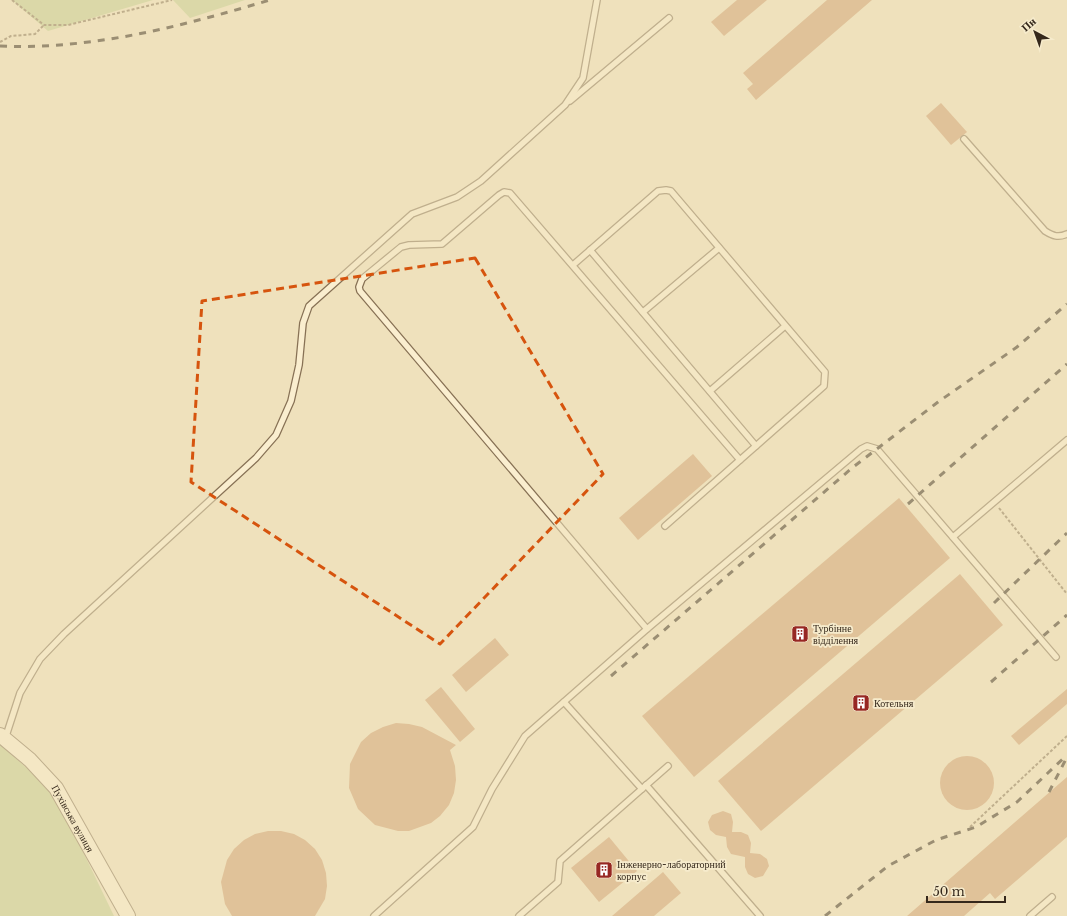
<svg xmlns="http://www.w3.org/2000/svg" width="1067" height="916" font-family="'Libre Baskerville',serif">
	<style>
		.green { fill: #c4cd90 }
		.building { fill: #cf9b70 }
		.lines { fill: none; stroke-linecap: round; stroke-linejoin: round }
		.service-casing { stroke: #877155; stroke-width: 8 }
		.tertiary-casing { stroke: #877155; stroke-width: 16 }
		.path { stroke: #877155; stroke-width: 2; stroke-dasharray: 3 2; stroke-linecap: butt }
		.service { stroke: #faeecf; stroke-width: 5.5 }
		.tertiary { stroke: #faeecf; stroke-width: 14 }
		.rail { stroke: #35281b; stroke-width: 3; stroke-dasharray: 7 7; stroke-linecap: butt }
		.marked { fill: none; stroke: #d6540e; stroke-width: 3; stroke-dasharray: 8 5; stroke-linejoin: round }
		.labels { text-anchor: middle; stroke-width: 3.5; stroke-linejoin: round; paint-order: stroke }
		.poi-label { font-size: 10px; fill: #35281b; stroke: #f6ebcc; text-anchor: start }
		.street-label { font-size: 10px; fill: #35281b; stroke: #f6ebcc }
	</style>
	<rect width="100%" height="100%" fill="#efe1bc"/>
	<g class="green">
		<path d="M12,0h141l-105,31z"/>
		<path d="M173,0h72l-55,18z"/>
		<path d="M0,743l51,48 24,44 39,81h-114z"/>
	</g>
	<g class="building">
		<path d="M737,0h30l-43,36 -13,-14z"/>
		<path d="M827,0h45l-116,100 -9,-11 6,-5 -10,-11z"/>
		<path d="M941,103l26,29 -16,13 -25,-29z"/>
		<path d="M693,454l19,22 -74,64 -19,-22z"/>
		<path d="M899,498l51,60 -256,219 -52,-61z"/>
		<path d="M960,574l43,51 -242,206 -43,-50z"/>
		<path d="M495,638l14,17 -43,37 -14,-17z"/>
		<path d="M441,687l34,42 -15,13 -35,-42z"/>
		<path d="M1067,689v15l-48,41 -8,-9z"/>
		<path d="M396,723l13,1 13,3 34,18 -6,5 5,16 1,14 -2,13 -5,12 -9,11 -9,7 -22,8h-11l-23,-6 -17,-16 -9,-21 1,-24 11,-22 10,-9 12,-6z"/>
		<circle cx="967" cy="783" r="27"/>
		<path d="M1067,777v60l-72,62 -5,-6 -26,23h-57z"/>
		<path d="M723,811l8,3 2,8 -1,10h9l7,3 3,8 -1,10 10,1 7,5 2,7 -6,10 -8,2 -7,-4 -3,-7v-10l-14,-3 -4,-7 -1,-10 -10,-2 -6,-5 -2,-8 4,-7z"/>
		<path d="M268,831h13l13,3 11,6 10,9 7,11 4,13 1,13 -2,13 -10,17h-83l-7,-12 -4,-22 6,-22 7,-11 10,-9 11,-6z"/>
		<path d="M609,837l28,34 -38,31 -28,-34z"/>
		<path d="M663,872l18,21 -27,23h-42z"/>
	</g>
	<g class="lines">
		<defs>
			<g id="service">
				<path d="M570,101l99,-83"/>
				<path d="M964,139l81,92c8,5 13,7 22,3"/>
				<path d="M590,250l166,196"/>
				<path d="M573,265l85,-74 8,-1 5,1 154,181 -1,14 -159,140"/>
				<path d="M643,312l76,-64"/>
				<path d="M710,391l75,-65"/>
				<path d="M953,537l114,-97"/>
				<path d="M647,629l-287,-338 -1,-4 3,-8 39,-32 8,-2 33,-1 57,-49 5,-3 6,1 230,267"/>
				<path d="M564,702l78,87"/>
				<path d="M5,739l15,-46 20,-34 24,-25 192,-176 20,-23 15,-34 8,-36 4,-42 6,-17 103,-92 45,-17 24,-16 84,-76 18,-27 14,-78"/>
				<path d="M646,785l114,131"/>
				<path d="M374,916l99,-89 19,-38 33,-53 122,-107 214,-180 6,-3 10,3 179,208"/>
				<path d="M519,916l39,-34 2,-21 108,-95"/>
				<path d="M1030,916l22,-19"/>
			</g>
			<g id="tertiary">
				<path id="s1" d="M0,735l30,25 26,28 72,128"/>
			</g>
		</defs>
		<use href="#service" class="service-casing"/>
		<use href="#tertiary" class="tertiary-casing"/>
		<g class="path">
			<path d="M12,0l32,25h24l104,-25"/>
			<path d="M0,42l11,-6 24,-2 9,-9"/>
			<path d="M999,508l68,86"/>
			<path d="M970,827l97,-91"/>
		</g>
		<use href="#service" class="service"/>
		<use href="#tertiary" class="tertiary"/>
		<g class="rail">
			<path d="M0,46c93,4 182,-20 270,-46"/>
			<path d="M908,504l159,-140"/>
			<path d="M994,603l73,-70"/>
			<path d="M611,676l241,-208 86,-66 79,-55 50,-43"/>
			<path d="M991,682l76,-67"/>
			<path d="M1049,792l17,-33"/>
			<path d="M825,916l63,-50 48,-26 40,-13 41,-25 50,-47"/>
		</g>
	</g>
	<path d="M0 0H1067V916H0ZM475,258l128,216 -163,170 -249,-162 11,-181z" fill="#efe1bc" fill-opacity=".55" fill-rule="evenodd"/>
	<path class="marked" d="M475,258l128,216 -163,170 -249,-162 11,-181z"/>
	<defs>
		<symbol id="building-square" viewBox="-11 -11 22 22"><rect x="-9" y="-9" width="18" height="18" rx="4" fill="#972723" stroke="#f6ebcc"/><path d="M-4-6H4V6H1V3H-1V6H-4ZM-2.5-4.3h1.7v1.8h-1.7ZM.8-4.3h1.7v1.8H.8ZM-2.5-1h1.7V.8h-1.7ZM.8-1h1.7V.8H.8Z" fill="#fff"/></symbol>
	</defs>
	<g fill-rule="evenodd">
		<use href="#building-square" x="790" y="624" width="20" height="20"/>
		<use href="#building-square" x="851" y="693" width="20" height="20"/>
		<use href="#building-square" x="594" y="860" width="20" height="20"/>
	</g>
	<g class="labels">
		<g class="poi-label">
			<text x="813" y="632">Турбінне<tspan x="813" dy="12">відділення</tspan></text>
			<text x="874" y="707">Котельня</text>
			<text x="617" y="868">Інженерно-лабораторний<tspan x="617" dy="12">корпус</tspan></text>
		</g>
		<g class="street-label">
			<text dy="4" stroke="none"><textPath href="#s1" startOffset="112">Пухівська вулиця</textPath></text>
		</g>
	</g>
	<g transform="translate(1035 32) rotate(319)" stroke="#f6ebcc" stroke-width="3" paint-order="stroke">
	<path d="M0-3L7 15L0 10L-7 15Z" fill="#35281b"/>
	<text y="-6" font-size="11" font-weight="bold" text-anchor="middle" fill="#35281b">Пн</text>
	</g>
	<path d="M927 896v6h78v-6" fill="none" stroke="#35281b" stroke-width="2"/>
	<text x="933" y="896" font-size="12" fill="#35281b" stroke="#f6ebcc" stroke-width="3" paint-order="stroke">50 m</text>
</svg>
